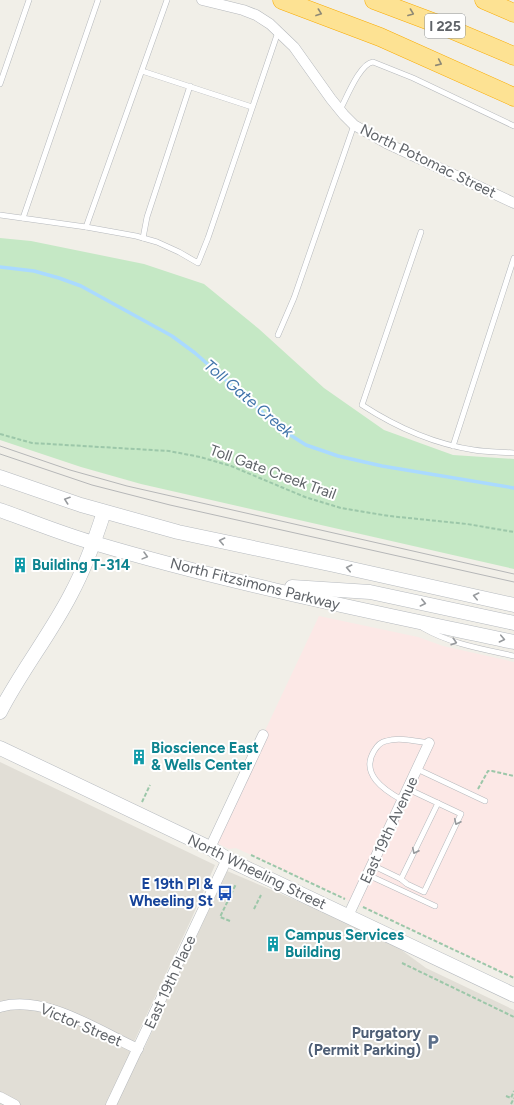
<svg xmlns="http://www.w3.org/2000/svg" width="514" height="1105" font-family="Figtree,sans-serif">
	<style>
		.education { fill: #e1ded6 }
		.medical { fill: #fce8e6 }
		.green { fill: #c5e8c5 }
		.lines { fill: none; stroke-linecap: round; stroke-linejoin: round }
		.stream { stroke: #aadaff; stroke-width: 3.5 }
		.lane-casing { stroke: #b5b8bc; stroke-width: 6 }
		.street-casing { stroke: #b5b8bc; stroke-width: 11 }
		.secondary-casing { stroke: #b6babf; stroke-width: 15 }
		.highway-casing { stroke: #f9ab00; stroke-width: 19 }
		.path { stroke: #9cc7a9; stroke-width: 2; stroke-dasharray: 4 2; stroke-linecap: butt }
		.lane { stroke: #fff; stroke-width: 5 }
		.street { stroke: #fff; stroke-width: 10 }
		.secondary { stroke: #fff; stroke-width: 14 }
		.highway { stroke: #fde293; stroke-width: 18 }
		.tram { stroke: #b6b7b8; stroke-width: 1 }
		.oneway { stroke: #8e8975 }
		.oneway2 { stroke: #979a9d }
		.labels { text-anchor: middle; stroke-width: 4; stroke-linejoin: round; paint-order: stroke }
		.shield { fill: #fff; stroke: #8f9295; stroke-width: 1 }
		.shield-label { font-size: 14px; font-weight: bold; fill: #5f6368 }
		.street-label { font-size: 15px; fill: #5f6368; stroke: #fff }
		.culture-label { font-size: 15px; font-weight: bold; fill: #0d838f; stroke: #fff; text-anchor: start }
		.transit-label { font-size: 15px; font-weight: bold; fill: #164399; stroke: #fff; text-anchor: end }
		.service-label { font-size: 15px; font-weight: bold; fill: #4e5e75; stroke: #fff; text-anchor: end }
		.water-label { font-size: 16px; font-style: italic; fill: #4174aa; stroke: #fff }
	</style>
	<rect width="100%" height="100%" fill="#f1efe8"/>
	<path class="education" d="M0,762l215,103 -25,57 -58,124 11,5 84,-180 158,67 41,30 88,42v95h-514z"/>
	<path class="medical" d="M319,616l99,21 25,9 71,16v316l-278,-130 -7,1 -16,-8z"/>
	<path class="green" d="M0,238l31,3 113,23 60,20 55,45 65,59 60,42 69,25 61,4v110l-373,-85 -60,-17 -81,-27z"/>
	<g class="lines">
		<path class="stream" d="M0,267l34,4 25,7 22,8 91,50 23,17 89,78 22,14 32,11 44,10 132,22"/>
		<defs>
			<g id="lane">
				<path d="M142,71l110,36"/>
				<path d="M0,84l29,-84"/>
				<path d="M340,110c6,-11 20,-47 33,-48l40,16 101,48"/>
				<path d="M0,215l86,12 50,9 21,6 22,10 19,11 10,-25 70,-206"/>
				<path d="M23,218l75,-218"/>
				<path d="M86,227l81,-227"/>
				<path d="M421,232l-59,173c34,22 72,39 112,45 13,2 27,2 40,3"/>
				<path d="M143,238l4,-21 43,-131"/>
				<path d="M278,335l16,-37 60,-173"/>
				<path d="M453,446l61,-188"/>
				<path d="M423,628c28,16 59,21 91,28"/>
				<path d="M417,769l68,32"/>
				<path d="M402,800c-18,-10 -42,-26 -28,-49 3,-5 6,-9 12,-10 13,-4 29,0 43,2"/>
				<path d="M372,865l29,14 6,5 17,8 37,-78 -53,-25"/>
				<path d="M368,875l67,31"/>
				<path d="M401,879l37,-76"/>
			</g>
			<g id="street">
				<path d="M202,0l41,10 13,5 14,9 24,23 37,52 13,16 10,10 32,18 128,60"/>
				<path d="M210,848l53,-113"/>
				<path d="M348,916l81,-173"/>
				<path d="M0,1007c45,-13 98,24 138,42"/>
				<path d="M0,1097l15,8"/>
				<path d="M111,1105l116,-246"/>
			</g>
			<g id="secondary">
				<path d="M0,477l81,28 97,27 156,33 180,40"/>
				<path d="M0,510c31,11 62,24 94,33 138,41 279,69 420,99"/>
				<path d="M292,587l78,5 144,31"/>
				<path d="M0,712c21,-41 50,-77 71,-118 14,-26 24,-54 33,-82"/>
				<path d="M0,748l210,100 17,11 287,136"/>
			</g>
			<g id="highway">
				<path d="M282,0l98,37 134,60"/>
				<path d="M374,0l69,26 71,30"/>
				<path d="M484,0l30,13"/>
			</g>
		</defs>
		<use href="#lane" class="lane-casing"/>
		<use href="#street" class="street-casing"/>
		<use href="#secondary" class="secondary-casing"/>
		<use href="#highway" class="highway-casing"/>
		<g class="path">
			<path d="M0,434l32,9 137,8 31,6 31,9 74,31 36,11 48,8 78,8 47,8"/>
			<path d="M478,789l10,-18h4l22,5"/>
			<path d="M142,802l8,-17"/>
			<path d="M251,855l94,44"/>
			<path d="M363,907l151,71"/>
			<path d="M254,909l7,-14"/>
			<path d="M230,921l-10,-4 16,-33"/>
			<path d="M402,963l112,54"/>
			<path d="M506,1096l5,2 3,-7"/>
			<path d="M511,1104l3,-6"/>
		</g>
		<use href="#lane" class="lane"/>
		<use href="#street" class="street"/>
		<use href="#secondary" class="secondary"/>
		<use href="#highway" class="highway"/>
		<g class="tram">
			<path d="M0,446l70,24 57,16 387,88"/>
			<path d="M0,454l92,31 78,20 344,77"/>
		</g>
	</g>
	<defs><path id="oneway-chevron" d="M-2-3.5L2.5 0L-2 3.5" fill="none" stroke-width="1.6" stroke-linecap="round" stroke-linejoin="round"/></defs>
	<g class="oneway">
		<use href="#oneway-chevron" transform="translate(319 13) rotate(20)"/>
		<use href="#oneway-chevron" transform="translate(411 13) rotate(21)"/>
		<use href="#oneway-chevron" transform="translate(439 63) rotate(24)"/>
	</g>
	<g class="oneway2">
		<use href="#oneway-chevron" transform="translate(67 500) rotate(-161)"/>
		<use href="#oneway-chevron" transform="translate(222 541) rotate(-168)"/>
		<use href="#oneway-chevron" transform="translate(145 556) rotate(15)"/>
		<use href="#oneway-chevron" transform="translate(349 568) rotate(-167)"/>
		<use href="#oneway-chevron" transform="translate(476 596) rotate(-167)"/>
		<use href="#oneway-chevron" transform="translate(423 603) rotate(13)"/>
		<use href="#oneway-chevron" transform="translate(502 639) rotate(12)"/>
		<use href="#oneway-chevron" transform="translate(454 642) rotate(17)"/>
		<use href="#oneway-chevron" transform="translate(457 822) rotate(116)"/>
		<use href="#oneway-chevron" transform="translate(415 851) rotate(116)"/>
	</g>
	<defs>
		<symbol id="building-bare" viewBox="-9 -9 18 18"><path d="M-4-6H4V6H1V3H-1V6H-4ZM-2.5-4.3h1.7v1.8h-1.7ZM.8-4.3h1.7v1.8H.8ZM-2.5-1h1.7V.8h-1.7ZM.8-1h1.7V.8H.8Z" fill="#0f9aa8" stroke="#fff" stroke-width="2.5" paint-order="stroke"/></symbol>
		<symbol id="bus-bare" viewBox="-9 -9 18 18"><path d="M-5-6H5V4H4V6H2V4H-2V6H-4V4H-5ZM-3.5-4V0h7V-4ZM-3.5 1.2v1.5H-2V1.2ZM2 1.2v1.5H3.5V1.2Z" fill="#1a4fb4" stroke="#fff" stroke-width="2.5" paint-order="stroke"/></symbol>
		<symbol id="parking-bare" viewBox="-9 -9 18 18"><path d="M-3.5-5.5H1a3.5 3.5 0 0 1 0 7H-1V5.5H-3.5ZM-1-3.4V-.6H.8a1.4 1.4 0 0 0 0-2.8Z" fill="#5c6f8a" stroke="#fff" stroke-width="2.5" paint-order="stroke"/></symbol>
	</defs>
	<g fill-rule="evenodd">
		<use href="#building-bare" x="9" y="554" width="22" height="22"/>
		<use href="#building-bare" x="128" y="746" width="22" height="22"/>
		<use href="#bus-bare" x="214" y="882" width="22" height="22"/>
		<use href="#building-bare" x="262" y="933" width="22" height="22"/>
		<use href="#parking-bare" x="422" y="1031" width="22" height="22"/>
	</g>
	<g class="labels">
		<rect class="shield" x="425" y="14" width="40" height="24" rx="3"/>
		<g class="shield-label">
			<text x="445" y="31">I 225</text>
		</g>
		<g class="street-label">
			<text transform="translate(428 161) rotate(26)" y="5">North Potomac Street</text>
			<text transform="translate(273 472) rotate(20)" y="5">Toll Gate Creek Trail</text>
			<text transform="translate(255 584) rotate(14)" y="5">North Fitzsimons Parkway</text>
			<text transform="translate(389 830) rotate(-65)" y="5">East 19th Avenue</text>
			<text transform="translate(257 872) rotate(26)" y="5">North Wheeling Street</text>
			<text transform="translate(170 982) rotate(-65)" y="5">East 19th Place</text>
			<text transform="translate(81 1025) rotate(23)" y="5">Victor Street</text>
		</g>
		<g class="culture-label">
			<text x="32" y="570">Building T-314</text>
			<text x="151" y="753">Bioscience East<tspan x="151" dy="17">&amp; Wells Center</tspan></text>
			<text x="285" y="940">Campus Services<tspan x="285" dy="17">Building</tspan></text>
		</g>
		<g class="transit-label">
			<text x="213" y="889">E 19th Pl &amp;<tspan x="213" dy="17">Wheeling St</tspan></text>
		</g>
		<g class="service-label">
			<text x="421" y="1038">Purgatory<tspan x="421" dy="17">(Permit Parking)</tspan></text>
		</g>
		<g class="water-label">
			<text transform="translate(249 398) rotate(40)" y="6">Toll Gate Creek</text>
		</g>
	</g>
</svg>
